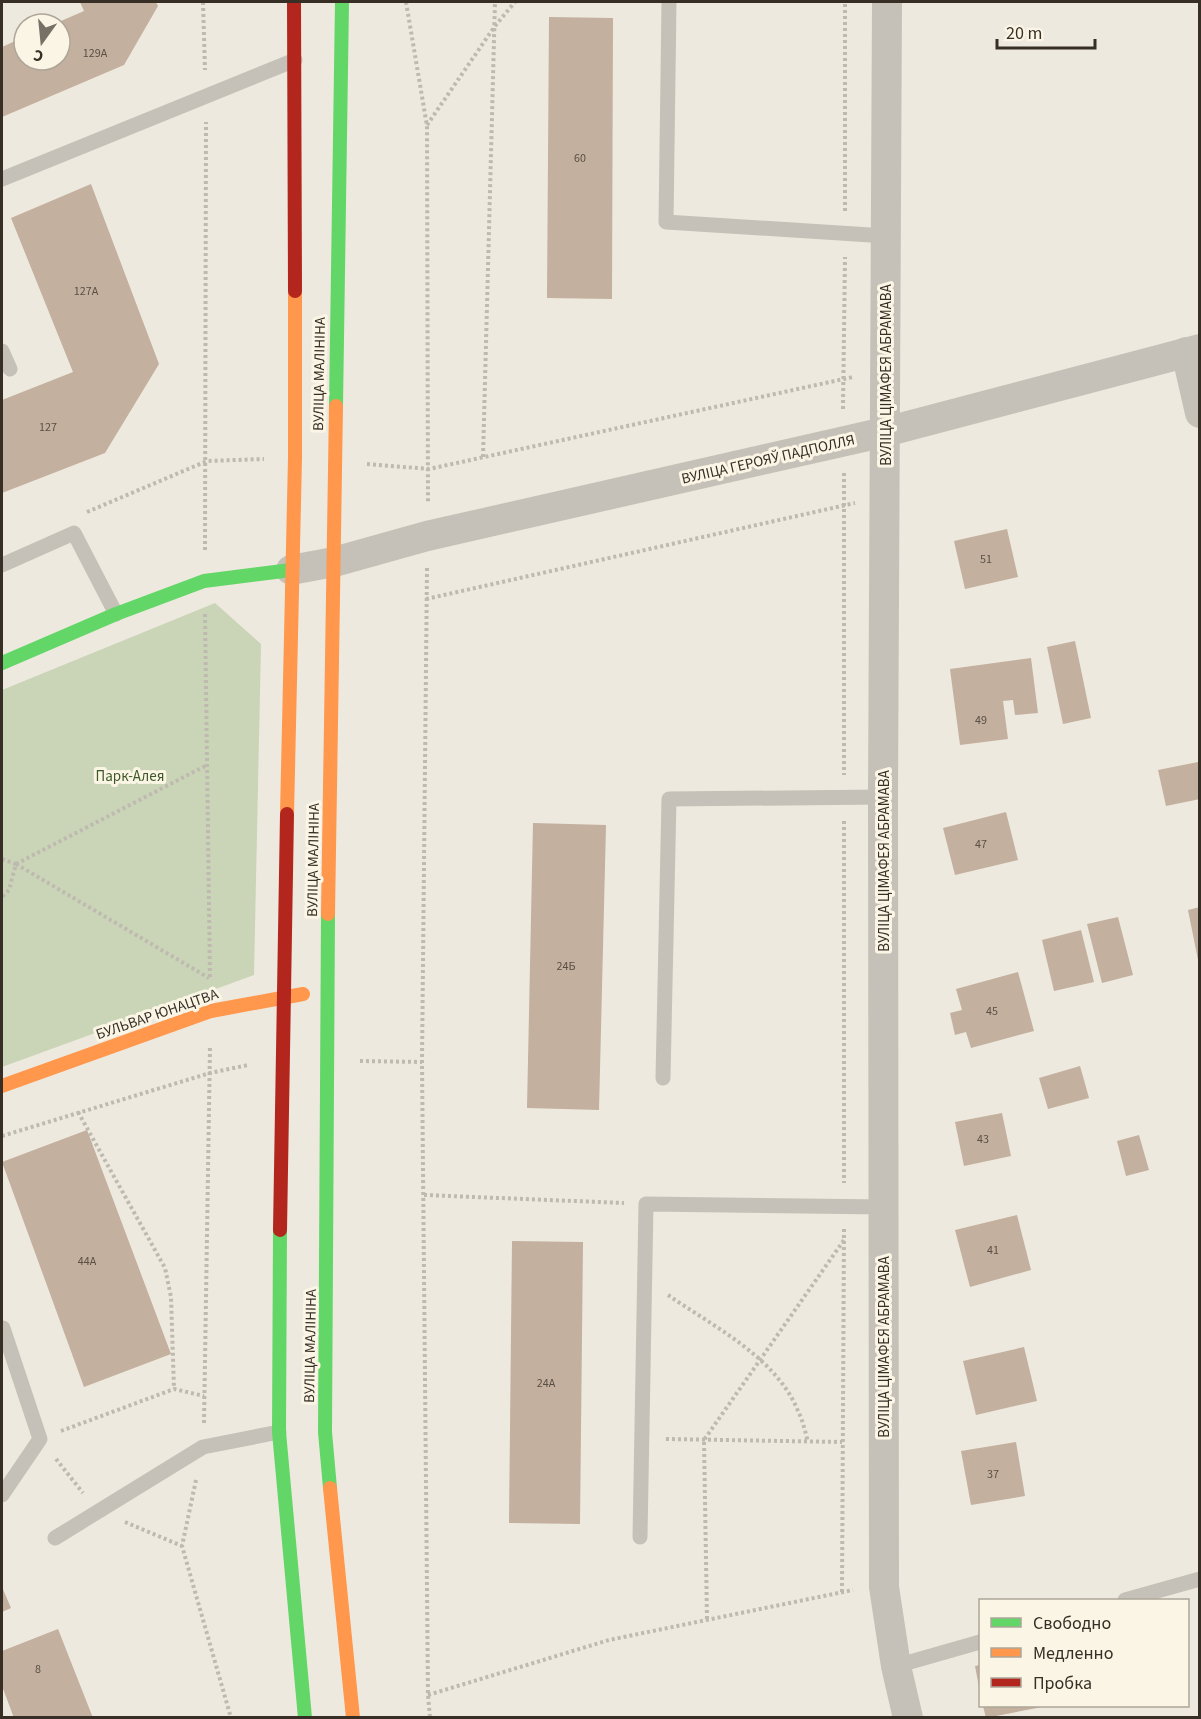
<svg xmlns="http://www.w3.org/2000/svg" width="1201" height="1719" font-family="'Source Sans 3',sans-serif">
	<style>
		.green { fill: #cad5b7 }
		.building { fill: #c3b09e }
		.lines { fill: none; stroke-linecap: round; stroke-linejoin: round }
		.path { stroke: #bfbab0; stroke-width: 4; stroke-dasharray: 3 3; stroke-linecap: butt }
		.lane { stroke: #c6c1b8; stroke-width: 15 }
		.street { stroke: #c6c1b8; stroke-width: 30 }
		.fast { stroke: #63d668; stroke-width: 14 }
		.slow { stroke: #ff974d; stroke-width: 14 }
		.jam { stroke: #b3261e; stroke-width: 14 }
		.labels { text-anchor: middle; stroke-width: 6; stroke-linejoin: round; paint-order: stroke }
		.number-label { font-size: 12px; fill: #5a4f44 }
		.street-label { font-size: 15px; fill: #372f26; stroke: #fbf5e5 }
		.park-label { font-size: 15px; fill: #3c5827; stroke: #fbf5e5 }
	</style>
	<rect width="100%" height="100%" fill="#eee9de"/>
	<path class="green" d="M215,603l46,41 -7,331 -252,92v-377z"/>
	<g class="building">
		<path d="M80,2h76l2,4 -34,59 -122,52v-70l22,-10v23h36v-36h-6l30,-13z"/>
		<path d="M549,17l64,1 -1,281 -65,-1z"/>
		<path d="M91,184l68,180 -54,89 -103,40v-93l71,-28 -62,-154z"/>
		<path d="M1007,529l11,48 -53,12 -11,-48z"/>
		<path d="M1075,641l16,77 -28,6 -16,-77z"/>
		<path d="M1031,658l7,55 -23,2 -2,-15 -10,1 5,38 -48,6 -10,-76z"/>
		<path d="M1198,762l2,37 -34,7 -8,-36z"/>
		<path d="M1006,812l12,48 -63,15 -12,-47z"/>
		<path d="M533,823l73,2 -7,285 -72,-2z"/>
		<path d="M1200,907v53h-2l-10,-50z"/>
		<path d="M1118,917l15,58 -31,8 -15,-59z"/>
		<path d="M1081,930l13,52 -40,9 -12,-51z"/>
		<path d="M1018,972l16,59 -63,17 -5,-16 -11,3 -5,-22 12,-3 -6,-21z"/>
		<path d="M1080,1066l9,32 -41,11 -9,-31z"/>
		<path d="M1002,1113l9,43 -47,10 -9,-44z"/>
		<path d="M87,1130l84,224 -87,33 -82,-225z"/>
		<path d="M1139,1135l10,35 -23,6 -9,-35z"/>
		<path d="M1017,1215l14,55 -61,17 -15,-57z"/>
		<path d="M512,1241l71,1 -3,282 -71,-1z"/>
		<path d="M1024,1347l13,54 -61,14 -13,-54z"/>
		<path d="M1016,1442l9,54 -54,9 -10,-54z"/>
		<path d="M2,1587l9,21 -9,4z"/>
		<path d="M58,1629l35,89h-79l-12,-32v-35z"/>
		<path d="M980,1665v22h-1l-4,-21z"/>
		<path d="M983,1706h59v1l-56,11z"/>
	</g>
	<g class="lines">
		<g class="path">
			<path d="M203,2l2,68"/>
			<path d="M406,2l21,124 1,377"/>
			<path d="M427,125l68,-99 20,-24"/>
			<path d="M845,211v-209"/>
			<path d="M843,409l2,-152"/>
			<path d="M483,457l12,-455"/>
			<path d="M367,464l62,5 424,-92"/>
			<path d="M844,473v302"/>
			<path d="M87,512l120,-51 57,-2"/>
			<path d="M205,550l1,-428"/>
			<path d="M427,568l-5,494 6,633 2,23"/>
			<path d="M426,599l429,-96"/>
			<path d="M205,614l5,365"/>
			<path d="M844,821v362"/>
			<path d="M2,859l14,5 -7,26 -7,7"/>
			<path d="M16,864l193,114"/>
			<path d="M16,864l191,-99"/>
			<path d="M360,1061l62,1"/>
			<path d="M78,1112l87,156 6,29 3,92"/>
			<path d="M2,1136l208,-63 38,-8"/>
			<path d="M424,1195l200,8"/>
			<path d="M668,1295c46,32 108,62 130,116 5,10 7,20 10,31"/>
			<path d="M204,1423l6,-377"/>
			<path d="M61,1431l113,-42 30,7"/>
			<path d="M666,1439l176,3"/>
			<path d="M56,1459l27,34"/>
			<path d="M196,1480l-14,66 49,172"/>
			<path d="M125,1522l57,24"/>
			<path d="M842,1592l2,-363"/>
			<path d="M707,1619l-3,-179 140,-200"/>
			<path d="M428,1695l181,-55 244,-50"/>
		</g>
		<g class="lane">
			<path d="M669,2l-3,220 220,14"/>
			<path d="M2,179l293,-119"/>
			<path d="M2,351l8,18"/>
			<path d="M2,565l72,-32 42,81"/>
			<path d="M663,1078l6,-279 214,-2"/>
			<path d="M2,1495l38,-56 -37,-111"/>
			<path d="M640,1537l6,-333 239,3"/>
			<path d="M55,1538l148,-91 76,-15"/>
			<path d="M1125,1600l75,-21"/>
			<path d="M896,1666l84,-24"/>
		</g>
		<g class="street">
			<path d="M887,2l-4,795 1,790 12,79 12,52"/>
			<path d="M1186,352l14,61"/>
			<path d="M291,570l43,-8 93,-26 458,-104 315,-83"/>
		</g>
		<g class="fast">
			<path d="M336,406l6,-404"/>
			<path d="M2,663l114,-49 88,-33 87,-11"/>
			<path d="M328,914l-3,518 5,56"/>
			<path d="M280,1230l-1,202 26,286"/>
		</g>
		<g class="slow">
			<path d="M287,814l8,-356v-167"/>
			<path d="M328,914l8,-508"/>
			<path d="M2,1086l209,-75 92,-17"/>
			<path d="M330,1488l23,230"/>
		</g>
		<g class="jam">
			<path d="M294,2l1,289"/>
			<path d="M280,1230l7,-416"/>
		</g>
	</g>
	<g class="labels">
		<g class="number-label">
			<text x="95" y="57">129А</text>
			<text x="580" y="162">60</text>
			<text x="86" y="295">127А</text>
			<text x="48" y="431">127</text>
			<text x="986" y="563">51</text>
			<text x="981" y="724">49</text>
			<text x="981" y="848">47</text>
			<text x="566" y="970">24Б</text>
			<text x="992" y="1015">45</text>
			<text x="983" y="1143">43</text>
			<text x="993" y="1254">41</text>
			<text x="87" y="1265">44А</text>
			<text x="546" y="1387">24А</text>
			<text x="993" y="1478">37</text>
			<text x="38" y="1673">8</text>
		</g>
		<g class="street-label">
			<text transform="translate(319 374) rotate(-89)" y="5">ВУЛІЦА МАЛІНІНА</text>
			<text transform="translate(886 375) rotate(-90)" y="5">ВУЛІЦА ЦІМАФЕЯ АБРАМАВА</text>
			<text transform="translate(768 459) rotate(-13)" y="5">ВУЛІЦА ГЕРОЯЎ ПАДПОЛЛЯ</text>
			<text transform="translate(313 860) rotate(-89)" y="5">ВУЛІЦА МАЛІНІНА</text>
			<text transform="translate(884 861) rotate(-90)" y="5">ВУЛІЦА ЦІМАФЕЯ АБРАМАВА</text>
			<text transform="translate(157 1014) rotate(-19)" y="5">БУЛЬВАР ЮНАЦТВА</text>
			<text transform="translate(310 1346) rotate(-89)" y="5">ВУЛІЦА МАЛІНІНА</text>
			<text transform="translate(884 1347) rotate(-90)" y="5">ВУЛІЦА ЦІМАФЕЯ АБРАМАВА</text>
		</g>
		<g class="park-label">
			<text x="130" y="781">Парк-Алея</text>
		</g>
	</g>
	<rect width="1201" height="1719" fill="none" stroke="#372f26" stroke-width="6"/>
	<rect x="979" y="1599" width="210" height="108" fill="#fbf5e5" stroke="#ada699" stroke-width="1.5"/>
	<rect x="991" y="1618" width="30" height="9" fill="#63d668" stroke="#ada699" stroke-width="1.5"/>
	<text x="1033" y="1629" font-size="18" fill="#372f26">Свободно</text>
	<rect x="991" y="1648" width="30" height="9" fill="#ff974d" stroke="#ada699" stroke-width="1.5"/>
	<text x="1033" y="1659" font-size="18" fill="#372f26">Медленно</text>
	<rect x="991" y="1678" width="30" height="9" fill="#b3261e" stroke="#ada699" stroke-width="1.5"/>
	<text x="1033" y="1689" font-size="18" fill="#372f26">Пробка</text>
	<g transform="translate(42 42) rotate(195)"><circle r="28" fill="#fbf5e5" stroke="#ada699" stroke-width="1.5"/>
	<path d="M0-4.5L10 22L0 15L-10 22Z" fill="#777066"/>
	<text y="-9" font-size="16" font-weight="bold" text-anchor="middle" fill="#372f26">С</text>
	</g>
	<path d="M997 39v9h98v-9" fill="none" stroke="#372f26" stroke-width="3"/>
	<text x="1006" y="39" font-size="18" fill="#372f26" stroke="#fbf5e5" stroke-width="4.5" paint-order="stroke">20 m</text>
</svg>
